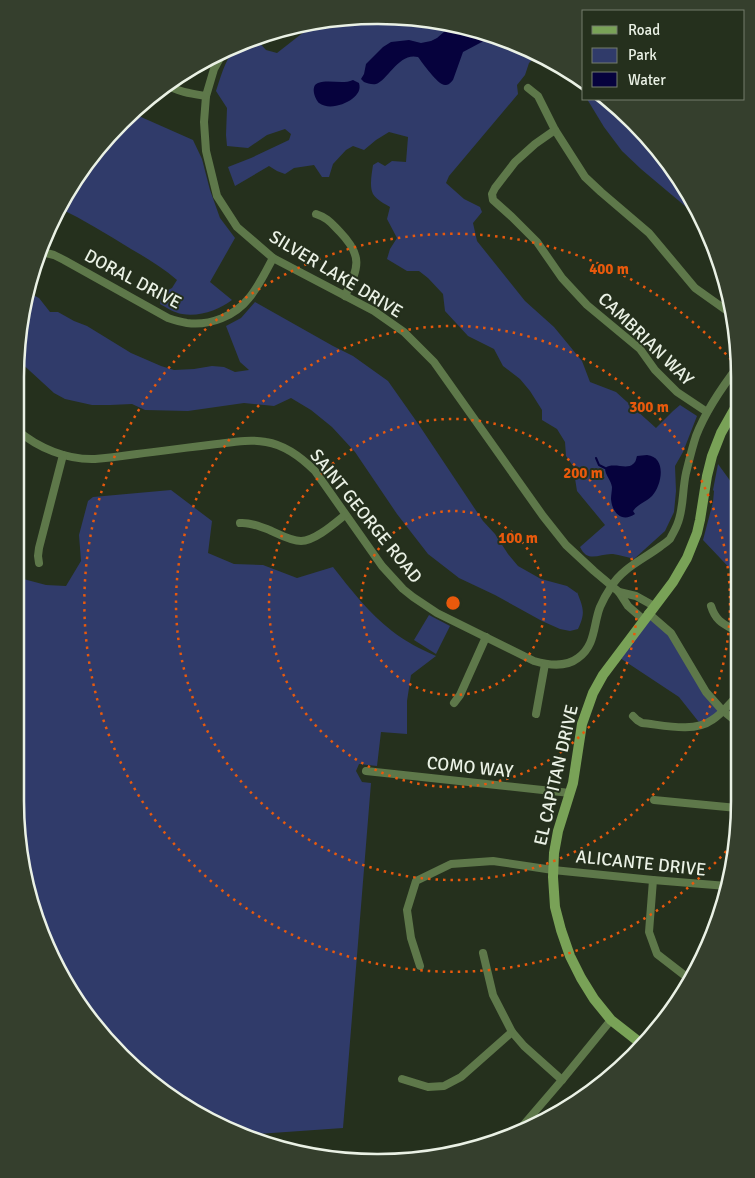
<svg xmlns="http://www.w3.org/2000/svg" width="755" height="1178" font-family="Signika,sans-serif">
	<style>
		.green { fill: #303b6a }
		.water { fill: #06023d }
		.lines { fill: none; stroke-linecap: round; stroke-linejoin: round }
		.stream { stroke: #06023d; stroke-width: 2 }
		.street { stroke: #5e784a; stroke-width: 8 }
		.secondary { stroke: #79a257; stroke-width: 10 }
		.ring { fill: none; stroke: #e8590c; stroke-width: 2.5; stroke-dasharray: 2.5 5 }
		.labels { text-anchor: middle; stroke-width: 4; stroke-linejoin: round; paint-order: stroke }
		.street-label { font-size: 18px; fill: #eaf1e5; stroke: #25301d }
		.rim { fill: none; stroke: #eaf1e5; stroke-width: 2.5 }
		.centre { fill: #e8590c; stroke: #25301d; stroke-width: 2.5 }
		.ring-label { font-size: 15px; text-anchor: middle; font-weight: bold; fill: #e8590c; stroke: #25301d; stroke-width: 4; stroke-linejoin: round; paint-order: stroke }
	</style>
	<rect width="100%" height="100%" fill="#25301d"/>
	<g class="green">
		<path d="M354,16l71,2 69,16 44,20 -9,9 -4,12 -8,10 1,9 -69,82 -3,7 18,16 16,8 2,5 -9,11 4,18 48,60 29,26 28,34 8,21 26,10 40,36 17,-17 7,-6 17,11 -14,36 -8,14 1,25 -2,21 -9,19 -31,28c-7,-2 -14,-4 -21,-5 -13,-1 -25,10 -33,-7l25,-22 -28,-34 -4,-25 -7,-10 -1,-14 -8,-13 -15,-9v-10l-12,-19 -10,-12 -17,-13 -9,-17 -26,-13 -23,-25 -2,-17 -15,-16 -9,-7h-12l-20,-12 3,-10 7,-11 -10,-19 3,-12c-5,-3 -13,-7 -17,-13 -4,-8 -1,-21 0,-29l5,-3 7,4 7,-5 14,1 2,-25 -19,-5 -13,8 -12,10 -11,-4 -7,4 -13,14 -4,13h-7l-8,-12 -20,3 -9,6 -8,-3 -8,-5 -34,20 -7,-19 23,-9 38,-18 2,-6 -6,-5 -18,6 -19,13 -21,-2 -1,-11 1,-27 -11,-17c4,-12 9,-31 18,-41 5,-6 14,-9 21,-12l11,12 11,3 23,-18 22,-14z"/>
		<path d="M587,99h21l8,6 49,52 37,60 2,5 -63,-53 -19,-18 -18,-24z"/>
		<path d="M132,113l61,27 9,19 8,31 10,28 15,20 -25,44 22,18c-13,10 -32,17 -50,14 -7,-1 -15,-6 -22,-10l2,-11 10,-5 5,-8c-14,-12 -30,-22 -46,-31 -24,-15 -47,-29 -72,-41l46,-69z"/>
		<path d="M29,293l10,5 11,14h8l16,9 13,5 44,27 30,13 13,4 20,-1 18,-3 12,1 11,5 14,-2 -9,-8 -14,-36 15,-8 14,-16 78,44 20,10 35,25 31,44 64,96 12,13 13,20 10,12 23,13 26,7 10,7v-1c6,15 9,21 1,37l-8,2 -10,-2 -18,-8 -47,-26 -36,-17 -31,-24 -31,-40 -42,-62 -23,-25 -21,-17 -20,-12 -17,8 -30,-3 -56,8 -43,-1 -13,-6 -22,1h-18l-27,-6 -11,-6 -36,-33v-30z"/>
		<path d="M718,464l21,29 -1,84 -35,-37 10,-38 1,-11 -1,-1z"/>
		<path d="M171,490l41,31 -4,32 26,11 29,1 34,13 36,-11c18,23 36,46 59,64 13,10 28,18 44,25l-25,19 -4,26v33l-26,-2 -4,34 -18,-2 -3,7 6,11 9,1 -28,345 -98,7 -88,-47 -81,-86 -42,-85 -19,-116 1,-224 30,8 20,1 15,-25 -2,-26 9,-34 5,-4z"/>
		<path d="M648,613l23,20 51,77 -20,16 -23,-29 -62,-41z"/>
		<path d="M429,615l21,11 -14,28 -22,-14z"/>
	</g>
	<g class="water">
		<path d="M452,25l43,10 -32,17 -10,28c-2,2 -4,5 -7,5 -7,2 -24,-23 -28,-28 -19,-5 -30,23 -42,27 -4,1 -9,-1 -12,-2l-3,-3 3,-5 2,-10 17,-17 8,-5 18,-2 12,3 10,-2 6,-3z"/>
		<path d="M353,80l6,3c2,7 -1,11 -7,16 -8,6 -24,11 -33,4 -4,-4 -9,-17 -1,-20 12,-4 24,2 35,-3z"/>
		<path d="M647,455c20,2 15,30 5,41 -6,6 -14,8 -19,15l2,3c-13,9 -23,-1 -24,-15 0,-4 1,-8 1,-12 -1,-7 -7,-12 -7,-19 8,-6 22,2 28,-4 3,-2 3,-5 4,-8z"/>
	</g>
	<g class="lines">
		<path class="stream" d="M596,458l3,7 6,3"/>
		<g class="street">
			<path d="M225,49l-11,20 -8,27 -2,26 2,29 11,45 20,31 36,31 101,53 30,21 30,30 109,154 23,29 28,26 25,21 9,14 16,14"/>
			<path d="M166,84c11,8 27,10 40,12"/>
			<path d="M528,88l10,8 17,34 30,47 16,15 48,41 46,55 38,27"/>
			<path d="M555,130l-20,14 -20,18 -20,26 -3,6 1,6 19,17 25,25 25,36 25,27 53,44 15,21 22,22 30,20"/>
			<path d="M316,214c12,4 15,9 24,18 24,25 18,36 5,64"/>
			<path d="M42,252l12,3 10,5 104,58c6,2 13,4 19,5 23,3 48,-7 62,-25 10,-12 17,-27 24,-40"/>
			<path d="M17,430c21,18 50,30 78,29 14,-1 28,-3 42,-5 26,-3 53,-7 80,-10 16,-2 33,-5 49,-2 19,3 36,16 49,29l67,95 21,23 10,8 24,16 97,48c14,4 31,7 44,-3 18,-13 15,-33 22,-51 3,-7 7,-14 11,-20 11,-19 33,-28 50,-41 3,-2 6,-4 9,-7 2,-4 5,-9 7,-14 7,-16 5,-34 9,-52 3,-12 6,-25 10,-37 10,-26 26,-49 43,-71"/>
			<path d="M240,523c10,-1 18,3 27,6 10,4 23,12 34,12 14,0 34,-18 44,-26"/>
			<path d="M39,563l-1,-7 1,-8 24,-93"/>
			<path d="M619,592l17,4 18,10"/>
			<path d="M711,606c5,16 13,18 27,26"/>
			<path d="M648,613l23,20 35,59 16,18 16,13"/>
			<path d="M454,703l6,-8 26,-58"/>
			<path d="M536,714l9,-50"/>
			<path d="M633,716l4,4 5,3c21,2 52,10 70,-3 10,-6 18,-17 26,-25"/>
			<path d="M366,771l204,22"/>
			<path d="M654,800l83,8"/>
			<path d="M653,880l-4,52 8,22 31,24"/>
			<path d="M483,953l10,42 19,37 12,14 38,34"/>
			<path d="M420,966l-9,-28 -4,-28 9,-29 35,-17 42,-3 60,9 100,10 74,6"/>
			<path d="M402,1079l26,8 16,-1 17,-9 51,-45"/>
			<path d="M520,1129l42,-49 49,-60"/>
		</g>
		<path class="secondary" d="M643,1045l-32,-25 -17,-21 -13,-21 -11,-22 -9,-26 -6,-23 -2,-30 1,-24 4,-22 15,-48 9,-59 11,-31 10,-18 70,-93 14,-24 10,-25 3,-13 7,-44 5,-20 9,-23 18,-32"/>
	</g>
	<g class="ring">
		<circle cx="453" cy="603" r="92"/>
		<circle cx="453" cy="603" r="184"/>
		<circle cx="453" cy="603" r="277"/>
		<path d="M736 840A369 369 0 1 1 738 368"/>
	</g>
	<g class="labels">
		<g class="street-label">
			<text transform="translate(336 274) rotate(31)" y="6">SILVER LAKE DRIVE</text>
			<text transform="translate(133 279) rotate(28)" y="6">DORAL DRIVE</text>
			<text transform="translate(646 339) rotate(44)" y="6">CAMBRIAN WAY</text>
			<text transform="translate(366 516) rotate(51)" y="6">SAINT GEORGE ROAD</text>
			<text transform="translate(470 767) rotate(6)" y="6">COMO WAY</text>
			<text transform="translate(556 775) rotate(-77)" y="6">EL CAPITAN DRIVE</text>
			<text transform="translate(641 863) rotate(6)" y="6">ALICANTE DRIVE</text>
		</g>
	</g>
	<path d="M0 0H755V1178H0ZM377 24H378A353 353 0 0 1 731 377V801A353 353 0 0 1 378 1154H377A353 353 0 0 1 24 801V377A353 353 0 0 1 377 24Z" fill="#353f2d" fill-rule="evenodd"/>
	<path class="rim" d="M377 24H378A353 353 0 0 1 731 377V801A353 353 0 0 1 378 1154H377A353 353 0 0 1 24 801V377A353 353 0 0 1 377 24Z"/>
	<circle cx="453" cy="603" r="8" class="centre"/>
	<g class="ring-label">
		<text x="609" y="274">400 m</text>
		<text x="649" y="412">300 m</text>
		<text x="583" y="478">200 m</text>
		<text x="518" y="543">100 m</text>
	</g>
	<rect x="582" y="10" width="162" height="90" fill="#25301d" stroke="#747d6d"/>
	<rect x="592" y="26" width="25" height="8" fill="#79a257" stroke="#747d6d"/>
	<text x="628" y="35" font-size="15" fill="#eaf1e5">Road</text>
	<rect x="592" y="48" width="25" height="15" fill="#303b6a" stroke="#747d6d"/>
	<text x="628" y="60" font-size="15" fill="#eaf1e5">Park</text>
	<rect x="592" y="72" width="25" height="15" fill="#06023d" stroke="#747d6d"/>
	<text x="628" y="85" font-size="15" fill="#eaf1e5">Water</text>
</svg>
